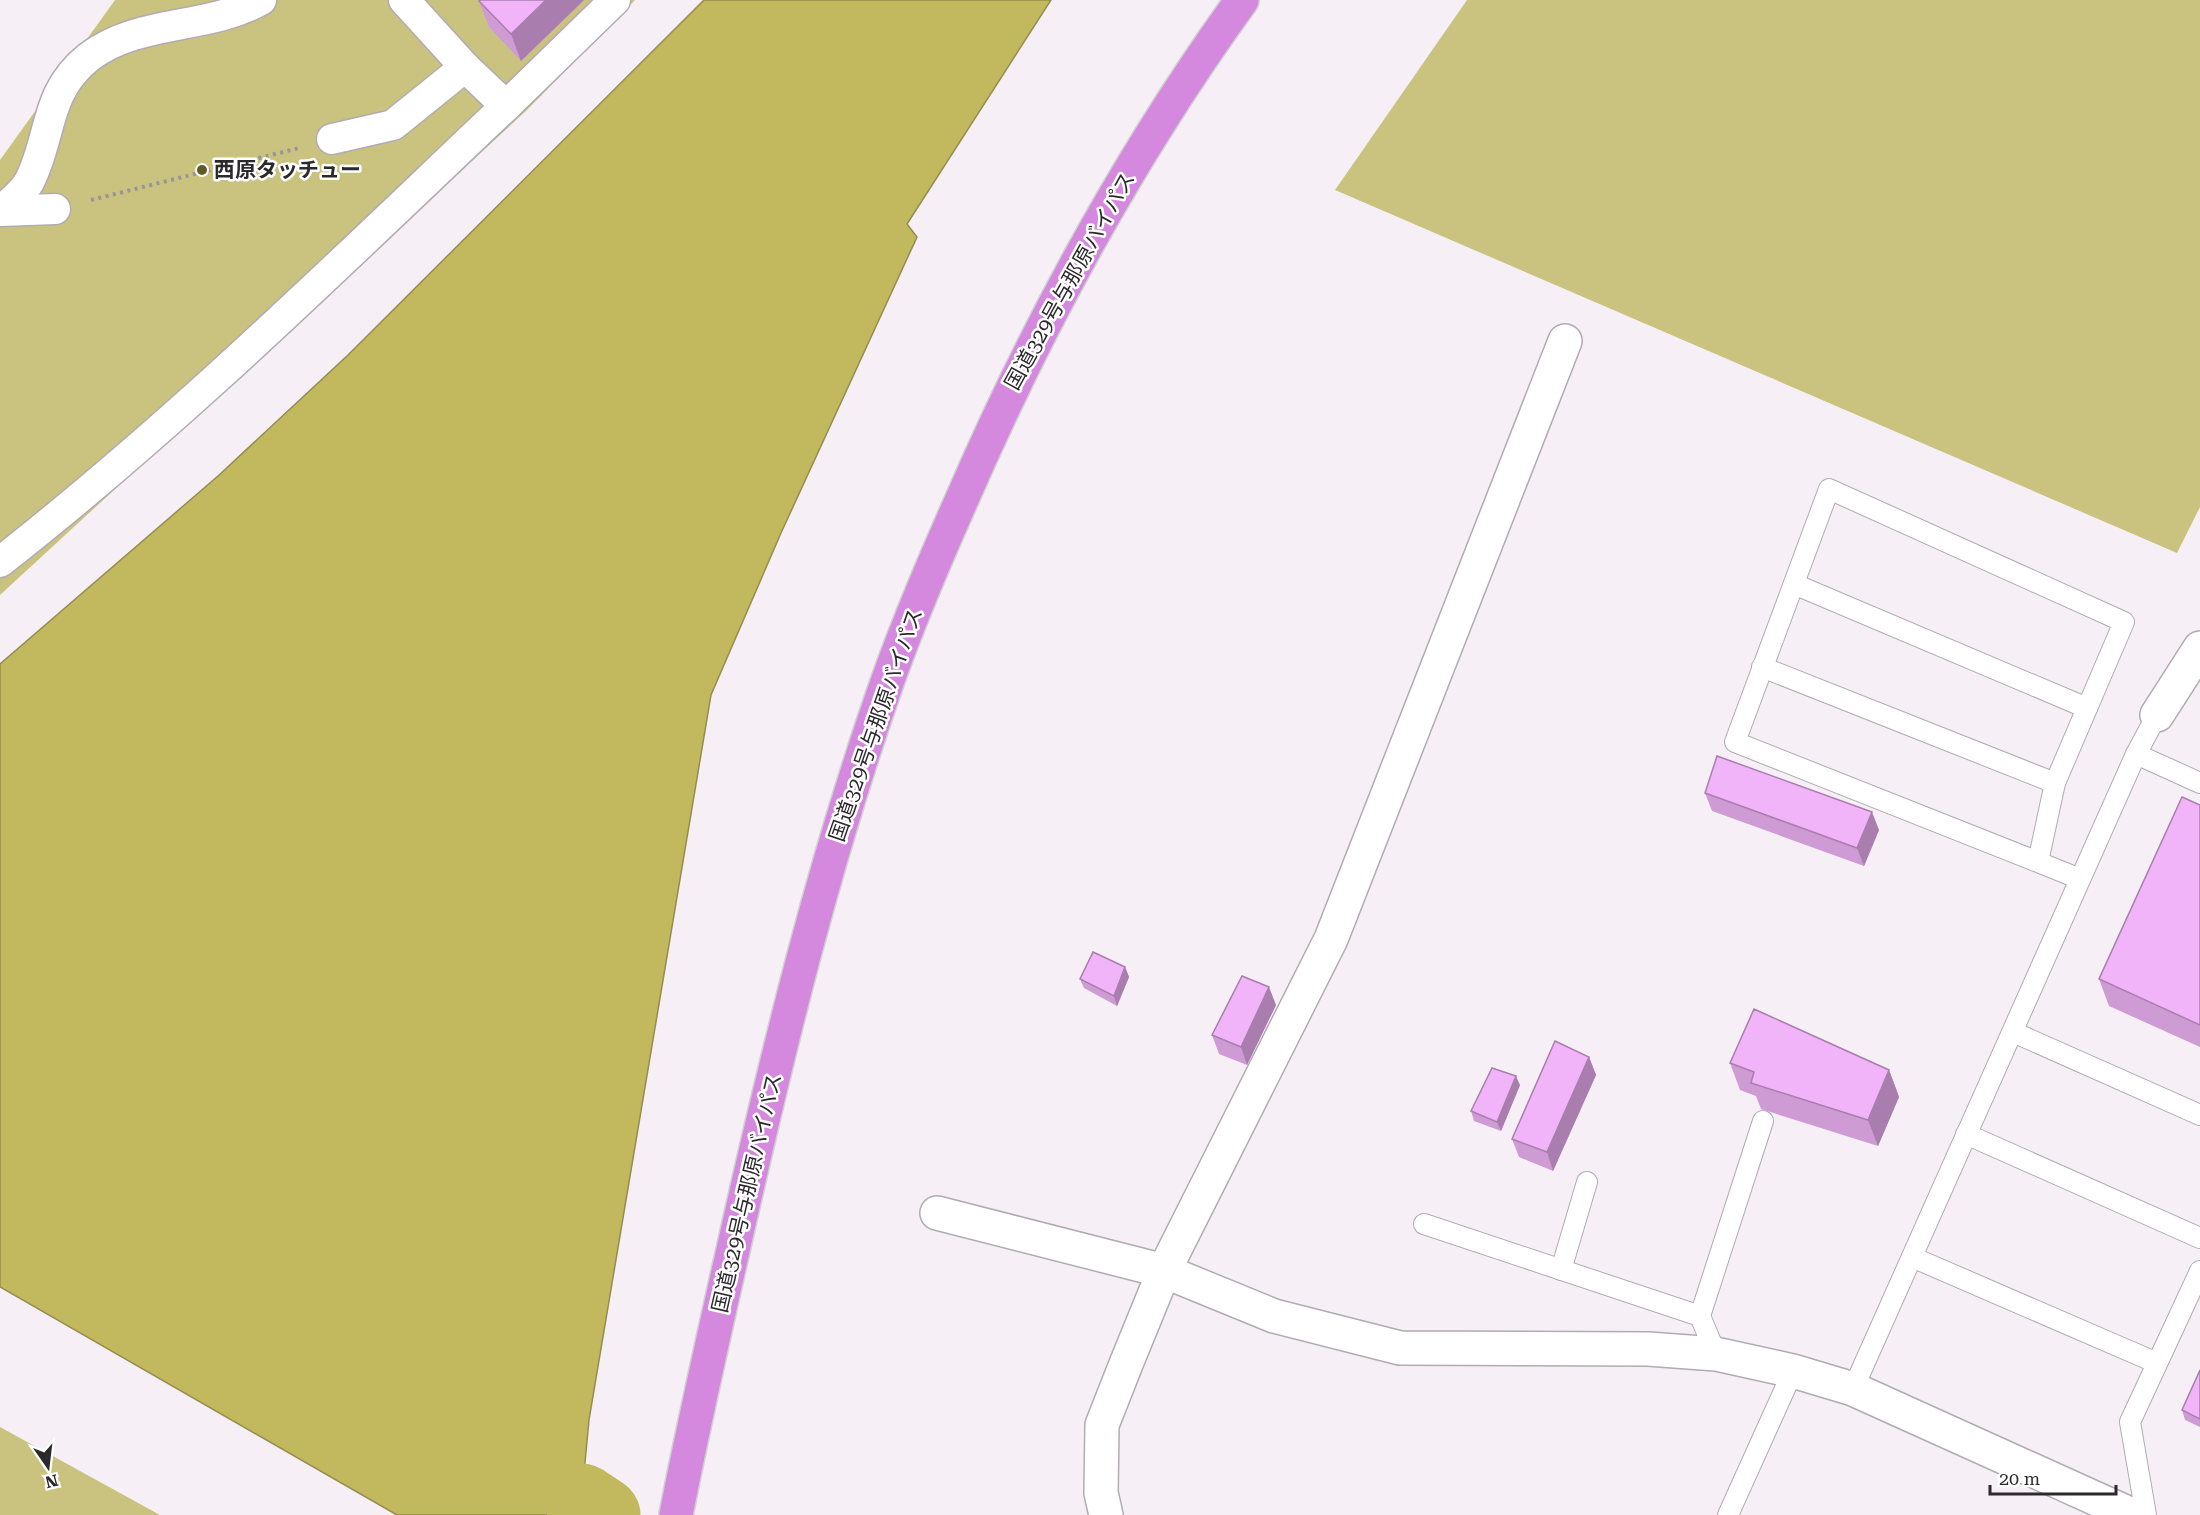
<svg xmlns="http://www.w3.org/2000/svg" width="2200" height="1515" font-family="'Roboto Serif','Noto Sans JP',serif">
	<style>
		.green { fill: #cac37f }
		.water { fill: #c2b85e; stroke: #958d4f; stroke-width: 1.5 }
		.lines { fill: none; stroke-linecap: round; stroke-linejoin: round }
		.river { stroke: #c2b85e; stroke-width: 75 }
		.service-casing { stroke: #b1abb2; stroke-width: 22 }
		.pedestrian-casing { stroke: #b1abb2; stroke-width: 33 }
		.minor-casing { stroke: #b1abb2; stroke-width: 36 }
		.trunk-casing { stroke: #d0d0d1; stroke-width: 36 }
		.path { stroke: #99959a; stroke-width: 4; stroke-dasharray: 3 4.5; stroke-linecap: butt }
		.service { stroke: #fff; stroke-width: 20 }
		.pedestrian { stroke: #fff; stroke-width: 30 }
		.minor { stroke: #fff; stroke-width: 33 }
		.trunk { stroke: #d488de; stroke-width: 33 }
		.wall { fill: #cf9bd5 }
		.shaded-wall { fill: #a97eae }
		.building { fill: #f1b4f8; stroke: #a97eae; stroke-width: 1.5 }
		.poi-dot { fill: #605a27; stroke: #fff; stroke-width: 2 }
		.labels { text-anchor: middle; stroke-width: 5; stroke-linejoin: round; paint-order: stroke }
		.poi-label { font-size: 21px; font-weight: bold; fill: #2b292c; stroke: #fff; text-anchor: start }
		.street-label { font-size: 21px; fill: #2b292c; stroke: #fff }
	</style>
	<rect width="100%" height="100%" fill="#f6eff6"/>
	<g class="green">
		<path d="M115,0h520l-108,110 -527,485v-435z"/>
		<path d="M1467,0h733v507l-23,46 -842,-363z"/>
		<path d="M0,1427l160,88h-160z"/>
	</g>
	<path class="water" d="M704,0h347l-144,224 10,13 -136,296 -70,162 -122,725 -9,95h-183l-397,-228v-623l218,-188 130,-121z"/>
	<g class="lines">
		<path class="river" d="M582,1501l21,14"/>
		<defs>
			<g id="service">
				<path d="M1794,584l293,124"/>
				<path d="M1762,667l293,116"/>
				<path d="M2136,754l21,-39"/>
				<path d="M2038,862l17,-79 69,-161 -295,-133 -94,253 303,120 42,17"/>
				<path d="M2013,1032l187,83"/>
				<path d="M1966,1134l234,104"/>
				<path d="M1424,1224l276,92 16,38"/>
				<path d="M1912,1257l245,106"/>
				<path d="M1561,1270l26,-88"/>
				<path d="M1700,1316l63,-195"/>
				<path d="M1853,1389l283,-635 64,29"/>
				<path d="M1728,1515l65,-144"/>
				<path d="M2146,1515l-16,-93 70,-151"/>
			</g>
			<g id="pedestrian">
				<path d="M506,106l109,-106"/>
				<path d="M332,139l61,-14 72,-58 -61,-67"/>
				<path d="M0,211c9,-7 23,-19 29,-29 23,-44 15,-90 60,-125 50,-38 119,-27 172,-57"/>
				<path d="M1,211l54,-2"/>
				<path d="M0,562c179,-140 341,-300 506,-456l-41,-39"/>
			</g>
			<g id="minor">
				<path d="M2157,715l43,-67"/>
				<path d="M937,1213l227,58 110,45 126,32 248,1 68,5 77,17 60,18 279,126"/>
				<path d="M1106,1515l-5,-22 1,-68 24,-61 38,-93 167,-332 234,-598"/>
			</g>
			<path id="trunk" d="M676,1515c19,-99 42,-198 64,-296 40,-176 83,-352 142,-522 23,-68 51,-133 80,-198 76,-175 168,-344 280,-499"/>
		</defs>
		<use href="#service" class="service-casing"/>
		<use href="#pedestrian" class="pedestrian-casing"/>
		<use href="#minor" class="minor-casing"/>
		<use href="#trunk" class="trunk-casing"/>
		<path class="path" d="M91,200l208,-52"/>
		<use href="#service" class="service"/>
		<use href="#pedestrian" class="pedestrian"/>
		<use href="#minor" class="minor"/>
		<use href="#trunk" class="trunk"/>
	</g>
	<g class="wall">
		<path d="M480,0h104l-63,61 -32,-34 -10,-26z"/>
		<path d="M1705,793l174,37 -15,36 -152,-55z"/>
		<path d="M2200,805v242l-91,-41 -10,-27z"/>
		<path d="M1125,967l4,10 -12,29 -33,-18 -4,-9z"/>
		<path d="M1276,1005l-29,60 -28,-11 -7,-19z"/>
		<path d="M1589,1057l7,18 -43,96 -34,-14 -7,-18z"/>
		<path d="M1730,1063l159,7 10,27 -21,49 -117,-37 -5,-13 -16,-6z"/>
		<path d="M1520,1085l-19,46 -27,-10 -3,-10z"/>
		<path d="M2200,1370v57l-15,-7 -3,-10z"/>
	</g>
	<g class="shaded-wall">
		<path d="M546,0h38l-63,61 -10,-27z"/>
		<path d="M1872,812l7,18 -15,36 -7,-18z"/>
		<path d="M1125,967l4,10 -12,29 -3,-10z"/>
		<path d="M1269,987l7,18 -29,60 -6,-18z"/>
		<path d="M1589,1057l7,18 -43,96 -6,-19z"/>
		<path d="M1889,1070l10,27 -21,49 -10,-26z"/>
		<path d="M1516,1076l4,9 -19,46 -4,-9z"/>
	</g>
	<g class="building">
		<path d="M480,0h66l-35,34 -32,-33z"/>
		<path d="M1717,756l155,56 -15,36 -152,-55z"/>
		<path d="M2182,797l18,8v220l-101,-46z"/>
		<path d="M1093,952l32,15 -11,29 -34,-17z"/>
		<path d="M1242,976l27,11 -28,60 -29,-12z"/>
		<path d="M1754,1009l135,61 -21,50 -117,-37 3,-11 -24,-9z"/>
		<path d="M1555,1041l34,16 -42,95 -35,-13z"/>
		<path d="M1492,1068l24,8 -19,46 -26,-11z"/>
		<path d="M2200,1370v49l-18,-9z"/>
	</g>
	<circle class="poi-dot" cx="202" cy="170" r="6"/>
	<g class="labels">
		<g class="poi-label">
			<text x="214" y="177">西原タッチュー</text>
		</g>
		<g class="street-label">
			<text transform="translate(1070 281) rotate(-61)" y="7">国道329号与那原バイパス</text>
			<text transform="translate(876 725) rotate(-71)" y="7">国道329号与那原バイパス</text>
			<text transform="translate(747 1193) rotate(-77)" y="7">国道329号与那原バイパス</text>
		</g>
	</g>
	<g transform="translate(48 1467) rotate(166)" stroke="#ffffff" stroke-width="4.5" paint-order="stroke">
	<path d="M0-4.5L10 22L0 15L-10 22Z" fill="#2b292c"/>
	<text y="-9" font-size="16" font-weight="bold" text-anchor="middle" fill="#2b292c">N</text>
	</g>
	<path d="M1990 1485v9h126v-9" fill="none" stroke="#2b292c" stroke-width="3"/>
	<text x="1999" y="1485" font-size="18" fill="#2b292c" stroke="#ffffff" stroke-width="4.5" paint-order="stroke">20 m</text>
</svg>
